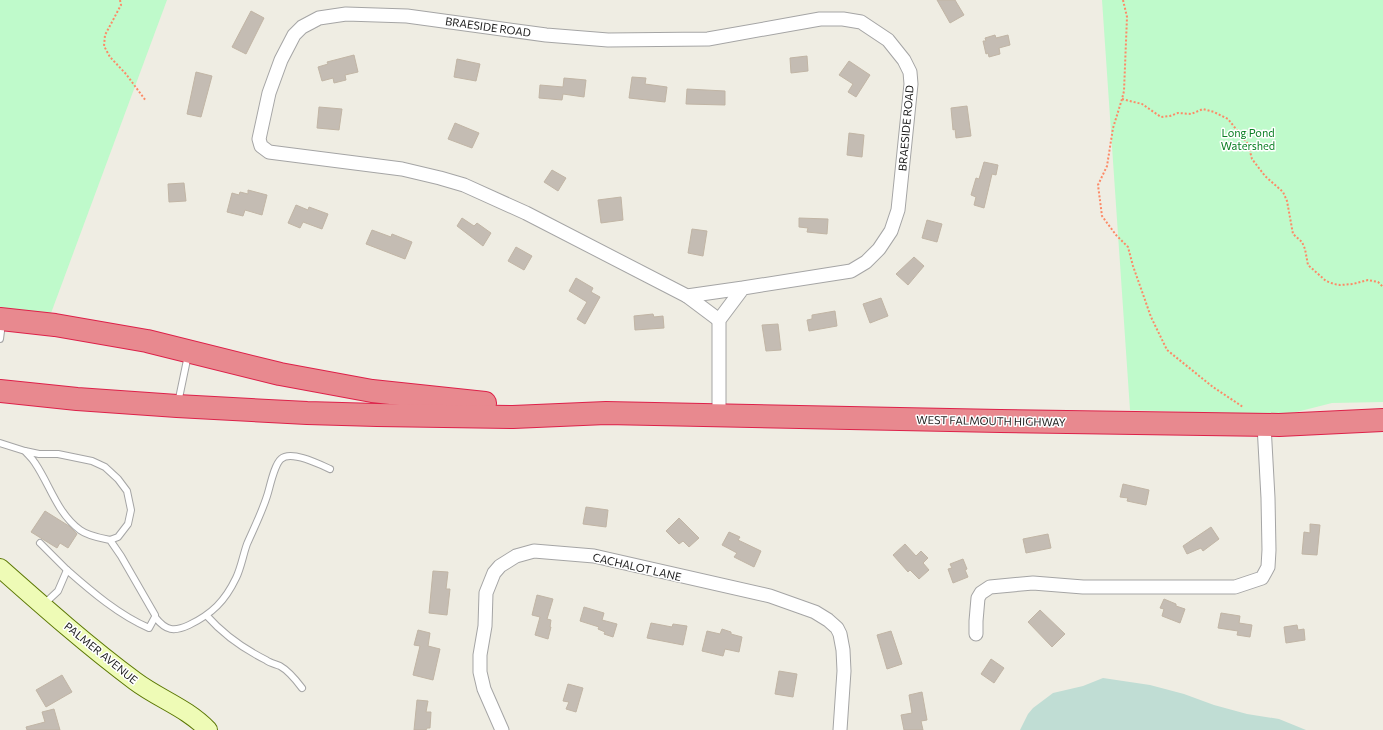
<svg xmlns="http://www.w3.org/2000/svg" width="1383" height="730" font-family="Commissioner,sans-serif">
	<style>
		.wetland { fill: #c0ddd4 }
		.park { fill: #bffacb }
		.building { fill: #c4bcb3; stroke: #c1b5a5 }
		.lines { fill: none; stroke-linecap: round; stroke-linejoin: round }
		.lane-casing { stroke: #a5a5a5; stroke-width: 8 }
		.street-casing { stroke: #a5a5a5; stroke-width: 15 }
		.secondary-casing { stroke: #5b7703; stroke-width: 20 }
		.highway-casing { stroke: #dd2149; stroke-width: 24 }
		.path { stroke: #fc8a67; stroke-width: 2; stroke-dasharray: 2 2; stroke-linecap: butt }
		.lane { stroke: #fff; stroke-width: 6 }
		.street { stroke: #fff; stroke-width: 13 }
		.secondary { stroke: #eefbb6; stroke-width: 18 }
		.highway { stroke: #e8898f; stroke-width: 22 }
		.labels { text-anchor: middle; stroke-width: 3; stroke-linejoin: round; paint-order: stroke }
		.street-label { font-size: 11px; fill: #1e1e1e; stroke: #fff }
		.park-label { font-size: 11px; fill: #097e22; stroke: #fff }
	</style>
	<rect width="100%" height="100%" fill="#efede3"/>
	<path class="wetland" d="M1103,678l47,7 34,9 30,11 33,9 32,5 27,11h-286l8,-16 5,-6 20,-15 30,-7z"/>
	<g class="park">
		<path d="M0,0h167l-120,324 -47,-5z"/>
		<path d="M1102,0h281v402l-51,1 -67,17 -76,-8 -59,-2z"/>
	</g>
	<g class="building">
		<path d="M937,0h18l9,15 -14,8z"/>
		<path d="M251,11l13,7 -18,36 -14,-7z"/>
		<path d="M995,35l1,3 12,-3 2,10 -11,3 1,6 -11,3 -1,-4 -2,1 -3,-13h3l-1,-3z"/>
		<path d="M354,55l4,17 -13,3 1,5 -12,3 -1,-5 -11,3 -4,-14 10,-3 -1,-2z"/>
		<path d="M807,56l1,15 -17,2 -1,-15z"/>
		<path d="M457,59l23,5 -4,17 -22,-4z"/>
		<path d="M849,61l21,14 -14,22 -8,-5 5,-8 -14,-9z"/>
		<path d="M196,72l16,4 -11,41 -14,-3z"/>
		<path d="M632,77l14,1 -1,6 22,3 -2,15 -36,-4z"/>
		<path d="M564,78l22,2 -2,17 -21,-3 -1,6 -23,-2 1,-13 23,2z"/>
		<path d="M687,89l38,2v14l-39,-1z"/>
		<path d="M967,106l4,30 -15,2 -1,-9 -2,1 -2,-22z"/>
		<path d="M319,107l23,2 -3,21 -22,-2z"/>
		<path d="M455,123l24,10 -7,15 -24,-9z"/>
		<path d="M849,133l15,2 -2,22 -15,-2z"/>
		<path d="M984,162l14,3 -2,10 -4,-1 -8,34 -10,-3 2,-8 -5,-2 5,-17 3,1z"/>
		<path d="M552,170l14,8 -8,13 -14,-9z"/>
		<path d="M184,183l2,18 -17,1 -1,-18z"/>
		<path d="M248,190l19,5 -5,20 -17,-5 -2,6 -16,-4 5,-19 7,2 1,-3 8,2z"/>
		<path d="M621,197l2,23 -22,3 -3,-23z"/>
		<path d="M296,205l12,5 1,-3 19,7 -6,15 -19,-7 -3,6 -12,-5z"/>
		<path d="M462,218l12,8 3,-3 14,10 -8,13 -26,-20z"/>
		<path d="M799,218l29,1 -1,15 -20,-2 1,-4 -9,-1z"/>
		<path d="M927,220l15,4 -5,18 -15,-4z"/>
		<path d="M692,229l15,2 -4,25 -15,-3z"/>
		<path d="M372,230l19,7 1,-3 20,8 -7,17 -39,-15z"/>
		<path d="M516,247l16,9 -8,14 -16,-9z"/>
		<path d="M914,257l10,9 -16,19 -12,-11z"/>
		<path d="M576,278l17,10 -2,4 9,5 -15,27 -8,-5 10,-17 -18,-11z"/>
		<path d="M881,298l7,18 -18,7 -7,-19z"/>
		<path d="M835,311l2,15 -28,5 -2,-11 5,-1v-4z"/>
		<path d="M653,314l1,3 9,-1 1,12 -29,2 -1,-14z"/>
		<path d="M778,324l3,26 -15,1 -4,-26z"/>
		<path d="M1123,484l26,6 -3,15 -19,-4 1,-3 -8,-1z"/>
		<path d="M586,507l22,3 -2,17 -23,-3z"/>
		<path d="M45,511l24,15 8,8 -9,14 -8,-5 -3,5 -26,-16z"/>
		<path d="M679,518l20,20 -10,9 -6,-6 -4,3 -13,-13z"/>
		<path d="M1310,524l10,1 -3,30 -15,-1 2,-22 6,1z"/>
		<path d="M1211,527l8,12 -16,12 -2,-3 -14,6 -4,-8z"/>
		<path d="M729,532l11,5 -2,3 23,11 -7,16 -20,-10 3,-4 -15,-8z"/>
		<path d="M1048,534l3,14 -25,5 -3,-14z"/>
		<path d="M905,544l11,12 5,-5 7,7 -5,5 6,7 -10,9 -9,-9 -2,2 -15,-17z"/>
		<path d="M963,559l4,10 -2,1 3,7 -15,6 -5,-14 4,-1 -2,-4z"/>
		<path d="M433,571l15,1 -2,17h4l-3,26 -18,-2z"/>
		<path d="M537,595l16,4 -6,20 4,1 -1,7h1l-3,12 -13,-4 5,-18 -8,-2z"/>
		<path d="M1164,599l12,5v2l9,3 -5,14 -18,-7 2,-7 -4,-1z"/>
		<path d="M584,607l20,6 -2,7 15,4 -4,13 -9,-3 1,-2 -7,-3 1,-2 -19,-6z"/>
		<path d="M1040,610l25,24 -13,13 -24,-25z"/>
		<path d="M1221,613l19,3 -1,7 13,2 -2,12 -13,-2 1,-4 -20,-3z"/>
		<path d="M651,623l21,4 1,-3 14,2 -4,19 -36,-7z"/>
		<path d="M1297,625l1,5 6,-1 1,11 -19,3 -2,-16z"/>
		<path d="M722,629l9,3v2l11,3 -3,15 -14,-3 -2,7 -21,-5 5,-20 13,3z"/>
		<path d="M418,630l12,3 -2,13 12,3 -7,31 -20,-5 7,-29 -6,-1z"/>
		<path d="M891,631l11,33 -15,5 -10,-34z"/>
		<path d="M991,659l13,9 -10,15 -13,-9z"/>
		<path d="M779,671l18,3 -4,23 -18,-3z"/>
		<path d="M62,675l10,17 -26,15 -10,-17z"/>
		<path d="M568,684l15,4 -7,24 -10,-3 3,-7 -6,-1z"/>
		<path d="M922,692l5,28 -6,1 2,9h-19l-3,-15 11,-2 -3,-18z"/>
		<path d="M417,700l11,1 -2,11h5l-1,16h-3l-1,2h-12z"/>
		<path d="M54,709l6,21h-33l-1,-3 19,-5 -3,-10z"/>
	</g>
	<g class="lines">
		<defs>
			<g id="lane">
				<path d="M0,339l2,-16"/>
				<path d="M178,403l10,-48"/>
				<path d="M0,443l25,8"/>
				<path d="M110,540c-10,-2 -22,-4 -30,-10 -23,-17 -30,-45 -45,-67 -3,-5 -7,-8 -10,-12l14,3h19l34,7 13,6 13,12 9,12 4,19 -3,14 -10,13 -8,3 11,16 34,59v2"/>
				<path d="M40,543l27,27"/>
				<path d="M43,605l15,-14 9,-21c25,22 52,45 82,58l6,-11c11,14 19,15 34,8 23,-11 36,-24 47,-47 5,-10 7,-23 11,-34 7,-16 15,-32 20,-48 3,-9 7,-31 14,-37 10,-9 38,5 49,10"/>
				<path d="M207,616c16,18 37,33 59,44 4,3 9,4 14,6 9,5 16,14 22,22"/>
			</g>
			<g id="street">
				<path d="M687,296l32,24"/>
				<path d="M719,415v-95l24,-32 108,-17 15,-9 13,-13 12,-18 7,-21 13,-126 -1,-12 -6,-12 -16,-20 -27,-18 -18,-3h-23l-112,20 -100,1 -62,-5 -139,-19 -61,-2 -27,4 -17,9 -8,8 -13,25 -12,33 -10,46 2,7 8,6 133,17 38,9 24,7 62,28 161,83 56,-8"/>
				<path d="M976,634v-13l2,-23 3,-5 9,-6 43,-4 50,4h152l27,-9 6,-11 1,-17 -1,-52 -4,-73"/>
				<path d="M502,730l-18,-41 -4,-17v-17l5,-29 1,-33 8,-20 6,-7 16,-10 18,-5 60,5 176,40 45,16 13,8 9,8 3,6 3,16 1,21 -4,59"/>
			</g>
			<path id="secondary" d="M0,568c44,39 88,78 135,113 24,18 52,27 73,49"/>
			<g id="highway">
				<path d="M0,319l55,6 92,16 133,33 92,17 113,12"/>
				<path d="M0,391l77,8 100,7 130,7 70,2 136,2 93,-4 394,8 279,4 104,-5"/>
			</g>
		</defs>
		<use href="#lane" class="lane-casing"/>
		<use href="#street" class="street-casing"/>
		<use href="#secondary" class="secondary-casing"/>
		<use href="#highway" class="highway-casing"/>
		<g class="path">
			<path d="M120,0l1,5 -16,30 -1,11 6,11 16,17 20,27"/>
			<path d="M1123,0l4,17 -3,74 -2,8 -9,29 -6,38 -9,19 4,31 14,19 12,12 5,19 18,51 16,33 46,37 30,20"/>
			<path d="M1122,99l20,5 19,13 9,-1 8,-3 13,1 12,-5 11,3 14,7 20,25 4,15 13,17 18,16 4,9 6,33 9,8 3,7 3,16 18,16 8,3 6,1 13,-1 15,-4 10,2 5,5"/>
		</g>
		<use href="#lane" class="lane"/>
		<use href="#street" class="street"/>
		<use href="#secondary" class="secondary"/>
		<use href="#highway" class="highway"/>
	</g>
	<g class="labels">
		<g class="street-label">
			<text transform="translate(488 27) rotate(8)" y="4">BRAESIDE ROAD</text>
			<text transform="translate(906 128) rotate(-85)" y="4">BRAESIDE ROAD</text>
			<text transform="translate(991 421) rotate(1)" y="4">WEST FALMOUTH HIGHWAY</text>
			<text transform="translate(637 567) rotate(13)" y="4">CACHALOT LANE</text>
			<text transform="translate(101 653) rotate(39)" y="4">PALMER AVENUE</text>
		</g>
		<g class="park-label">
			<text x="1248" y="137">Long Pond<tspan x="1248" dy="13">Watershed</tspan></text>
		</g>
	</g>
</svg>
